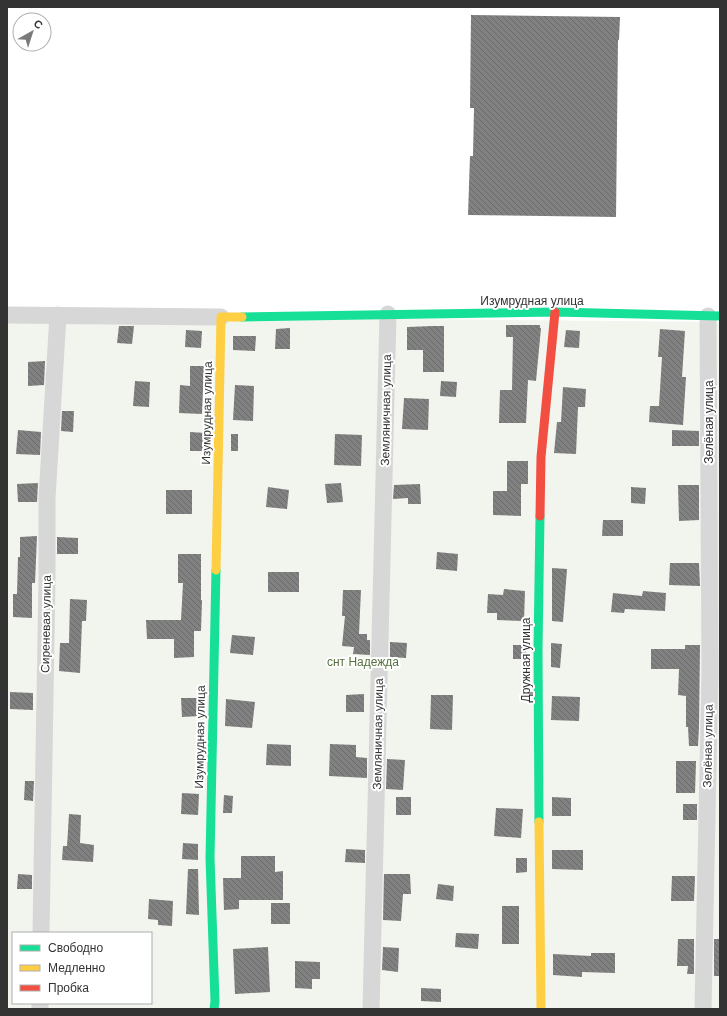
<svg xmlns="http://www.w3.org/2000/svg" width="727" height="1016" font-family="Helvetica,sans-serif">
	<style>
		.green { fill: #f1f5ed; fill-rule: evenodd }
		.building { fill: url(#building-back-hatch) }
		.lines { fill: none; stroke-linecap: round; stroke-linejoin: round }
		.street { stroke: #d7d7d7; stroke-width: 17 }
		.fast { stroke: #16e098; stroke-width: 9 }
		.slow { stroke: #ffcf43; stroke-width: 9 }
		.jam { stroke: #f24e42; stroke-width: 9 }
		.labels { text-anchor: middle; stroke-width: 4; stroke-linejoin: round; paint-order: stroke }
		.street-label { font-size: 12px; fill: #333; stroke: #fff }
		.park-label { font-size: 12px; fill: #56703f; stroke: #fff }
	</style>
	<defs>
		<pattern id="building-back-hatch" width="6" height="6" patternUnits="userSpaceOnUse"><rect width="6" height="6" fill="#818181"/><path d="M-1 5l2 2M0 0l6 6M5-1l2 2" fill="none" stroke="#6a6a6a"/></pattern>
	</defs>
	<rect width="100%" height="100%" fill="#fff"/>
	<path class="green" d="M7,315l713,7v687h-713zM13,933h138v70h-138z"/>
	<g class="building">
		<path d="M471,15l149,2 -1,23h-1l-2,177 -148,-2 2,-59h3l1,-48h-4z"/>
		<path d="M506,325h34v3h1l-5,53 -8,-1 -2,43h-27l1,-33h12l1,-53h-7z"/>
		<path d="M119,326h15l-2,18 -15,-1z"/>
		<path d="M433,326h11v46h-21v-22h-16v-23z"/>
		<path d="M290,328v21h-15l1,-20z"/>
		<path d="M660,329l25,2 -3,46h4l-3,48 -34,-3 1,-16h9l3,-49h-4z"/>
		<path d="M186,330l16,1 -1,17 -16,-1z"/>
		<path d="M566,330l14,1 -1,17 -15,-1z"/>
		<path d="M233,336h23l-1,15 -22,-1z"/>
		<path d="M45,361l-1,24 -16,1v-24z"/>
		<path d="M190,366h14l-2,48 -23,-1 1,-28 10,1z"/>
		<path d="M135,381l15,1 -1,25 -16,-1z"/>
		<path d="M441,381l16,1 -1,15 -16,-1z"/>
		<path d="M235,385l19,1 -1,35 -20,-1z"/>
		<path d="M563,387l23,2 -1,18h-7l-2,47 -22,-1 3,-31h4z"/>
		<path d="M404,398l25,1 -1,31 -26,-1z"/>
		<path d="M62,411h12l-1,21 -12,-1z"/>
		<path d="M18,430l23,2 -1,23 -24,-1z"/>
		<path d="M672,430l27,1v15h-27z"/>
		<path d="M190,432l16,1v18h-16z"/>
		<rect x="231" y="434" width="7" height="17"/>
		<path d="M335,434l27,1 -1,31 -27,-1z"/>
		<path d="M507,461h21v23h-7v32l-28,-1v-24h14z"/>
		<path d="M38,483l-1,19h-19l-1,-18z"/>
		<path d="M341,483l2,19 -16,1 -2,-19z"/>
		<path d="M420,484l1,20h-13v-6l-15,1 1,-14z"/>
		<path d="M678,485h21v35l-20,1z"/>
		<path d="M268,487l21,3 -2,19 -21,-2z"/>
		<path d="M631,487l15,1 -1,16 -14,-1z"/>
		<rect x="166" y="490" width="26" height="24"/>
		<path d="M603,520h20v16h-21z"/>
		<path d="M37,536l-2,47h-3v35l-19,-1v-23h4l1,-37h2v-20z"/>
		<path d="M57,537l21,1v16h-21z"/>
		<path d="M437,552l21,2 -1,17 -21,-2z"/>
		<path d="M178,554h23v46h1l-1,31h-7v26l-20,1v-19h-27l-1,-19h35l2,-37h-5z"/>
		<path d="M670,563h29l1,23 -31,-1z"/>
		<path d="M552,568l15,1 -4,53 -11,-1z"/>
		<rect x="268" y="572" width="31" height="20"/>
		<path d="M504,589l21,2 -1,30 -27,-1v-7h-10l1,-19 15,1z"/>
		<path d="M343,590h18l-2,44h8v6h3v15l-17,-1 1,-7 -12,-1 3,-30h-3z"/>
		<path d="M643,591l23,2 -1,18 -40,-2 -1,4 -13,-1 2,-19 29,3z"/>
		<path d="M70,599l17,1 -1,21h-4l-2,52 -21,-2 1,-28h9z"/>
		<path d="M232,635l23,2 -2,18 -23,-2z"/>
		<path d="M390,642l17,1 -1,15 -16,-1z"/>
		<path d="M551,643l11,1 -2,24 -9,-1z"/>
		<rect x="513" y="645" width="13" height="14"/>
		<path d="M685,645h15l-1,82h-13v-31l-8,-1 1,-26h-28v-20h34z"/>
		<path d="M10,692l23,1v17l-23,-1z"/>
		<path d="M364,694v18h-18v-17z"/>
		<path d="M431,695h22l-1,35 -22,-1z"/>
		<path d="M552,696l28,1 -1,24 -28,-1z"/>
		<path d="M181,698h20l-1,18 -18,1z"/>
		<path d="M226,699l29,3 -3,26 -27,-2z"/>
		<path d="M688,727h11l-1,19h-9z"/>
		<path d="M267,744l24,1v21l-25,-1z"/>
		<path d="M330,744l26,1v12l11,1v20l-38,-2z"/>
		<path d="M387,759l18,1 -2,30 -17,-1z"/>
		<path d="M676,761h20l-1,32h-19z"/>
		<path d="M25,781h9l-1,20 -9,-1z"/>
		<path d="M182,793l17,1 -1,21 -17,-1z"/>
		<path d="M224,795l9,1 -1,17h-9z"/>
		<rect x="396" y="797" width="15" height="18"/>
		<path d="M552,797l19,1v18h-19z"/>
		<rect x="683" y="804" width="14" height="16"/>
		<path d="M496,808l27,1 -2,29 -27,-2z"/>
		<path d="M69,814l12,1 -1,28 14,2 -1,17 -31,-2 1,-14h4z"/>
		<path d="M183,843l15,1v16l-16,-1z"/>
		<path d="M346,849l19,1v13l-20,-1z"/>
		<path d="M552,850h31v20l-31,-1z"/>
		<path d="M241,856h34v16l8,-1v29h-44v9l-15,1 -1,-32h18z"/>
		<path d="M516,858h11v14l-11,1z"/>
		<path d="M188,869h10l1,46 -13,-1z"/>
		<path d="M18,874l14,1v14h-15z"/>
		<path d="M384,874h26l1,20h-8l-2,27 -18,-1z"/>
		<path d="M672,876h23l-1,25h-23z"/>
		<path d="M438,884l16,2 -1,15 -17,-2z"/>
		<path d="M149,899l24,2 -1,25 -14,-1v-5l-10,-1z"/>
		<rect x="271" y="903" width="19" height="21"/>
		<rect x="502" y="906" width="17" height="38"/>
		<path d="M456,933l23,1 -1,15 -23,-2z"/>
		<path d="M678,939h16v35h-7l1,-8h-11z"/>
		<rect x="714" y="939" width="6" height="37"/>
		<path d="M268,947l2,45 -35,2 -2,-45z"/>
		<path d="M383,947l16,1 -1,24 -16,-2z"/>
		<path d="M591,953h24v20l-33,-1v5l-29,-2v-21l38,2z"/>
		<path d="M295,961l25,1v17h-8v10l-17,-1z"/>
		<path d="M421,988l20,1v13l-20,-1z"/>
	</g>
	<g class="lines">
		<g class="street">
			<path d="M7,315l214,2"/>
			<path d="M41,933l6,-355v-80l11,-183"/>
			<path d="M40,1009v-6"/>
			<path d="M371,1009l17,-695"/>
			<path d="M703,1009l7,-338 -2,-355"/>
		</g>
		<g class="fast">
			<path d="M242,317l313,-5 165,4"/>
			<path d="M539,822l-1,-173 2,-133"/>
			<path d="M214,1009l1,-8 -5,-143 6,-288"/>
		</g>
		<g class="slow">
			<path d="M216,570l5,-253h21"/>
			<path d="M539,822l2,187"/>
		</g>
		<path class="jam" d="M540,516l1,-59 14,-145"/>
	</g>
	<g class="labels">
		<g class="street-label">
			<text x="532" y="305">Изумрудная улица</text>
			<text transform="translate(386 410) rotate(-89)" y="4">Земляничная улица</text>
			<text transform="translate(207 413) rotate(-89)" y="4">Изумрудная улица</text>
			<text transform="translate(709 422) rotate(-90)" y="4">Зелёная улица</text>
			<text transform="translate(46 624) rotate(-89)" y="4">Сиреневая улица</text>
			<text transform="translate(526 660) rotate(-90)" y="4">Дружная улица</text>
			<text transform="translate(378 734) rotate(-89)" y="4">Земляничная улица</text>
			<text transform="translate(200 737) rotate(-89)" y="4">Изумрудная улица</text>
			<text transform="translate(708 746) rotate(-89)" y="4">Зелёная улица</text>
		</g>
		<g class="park-label">
			<text x="363" y="666">снт Надежда</text>
		</g>
	</g>
	<rect width="727" height="1016" fill="none" stroke="#333333" stroke-width="16"/>
	<rect x="12" y="932" width="140" height="72" fill="#ffffff" stroke="#adadad"/>
	<rect x="20" y="945" width="20" height="6" fill="#16e098" stroke="#adadad"/>
	<text x="48" y="952" font-size="12" fill="#333333">Свободно</text>
	<rect x="20" y="965" width="20" height="6" fill="#ffcf43" stroke="#adadad"/>
	<text x="48" y="972" font-size="12" fill="#333333">Медленно</text>
	<rect x="20" y="985" width="20" height="6" fill="#f24e42" stroke="#adadad"/>
	<text x="48" y="992" font-size="12" fill="#333333">Пробка</text>
	<g transform="translate(32 32) rotate(39)"><circle r="19" fill="#ffffff" stroke="#adadad"/>
	<path d="M0-3L7 15L0 10L-7 15Z" fill="#7a7a7a"/>
	<text y="-6" font-size="11" font-weight="bold" text-anchor="middle" fill="#333333">С</text>
	</g>
</svg>
